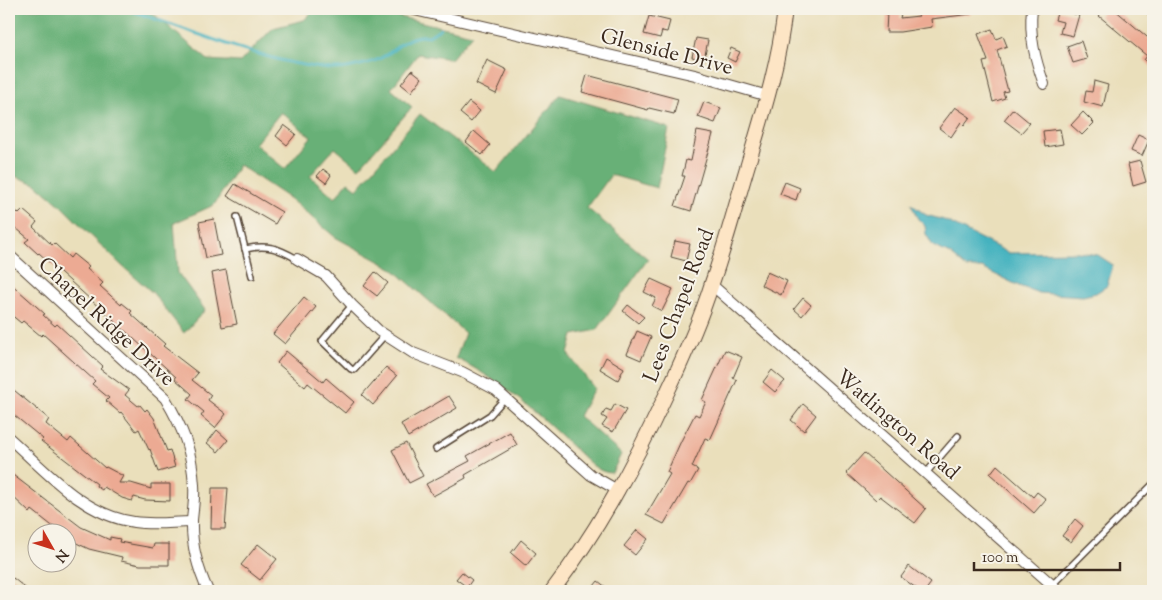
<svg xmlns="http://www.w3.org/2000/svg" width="1162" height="600" font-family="'Sorts Mill Goudy',serif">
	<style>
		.forest { fill: #68b077; stroke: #526d4a; fill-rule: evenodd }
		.water { fill: #44b2bf; stroke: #406e6e }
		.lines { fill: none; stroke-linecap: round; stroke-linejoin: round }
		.stream { stroke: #44b2bf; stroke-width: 3 }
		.building { fill: #ecaa93 }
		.lane-casing { stroke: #554536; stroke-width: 8 }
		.street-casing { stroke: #554536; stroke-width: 12 }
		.secondary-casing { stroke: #554536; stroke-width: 16 }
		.lane { stroke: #fff; stroke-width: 5 }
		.street { stroke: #fff; stroke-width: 10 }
		.secondary { stroke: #fde5c5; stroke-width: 14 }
		.labels { text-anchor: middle; stroke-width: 4; stroke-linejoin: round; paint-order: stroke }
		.street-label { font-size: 21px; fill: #3b2a1e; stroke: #f7f3e8 }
	</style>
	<rect width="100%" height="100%" fill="#f7f3e8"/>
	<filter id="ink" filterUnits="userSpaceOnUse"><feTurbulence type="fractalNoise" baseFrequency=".02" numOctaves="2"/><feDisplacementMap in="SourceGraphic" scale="10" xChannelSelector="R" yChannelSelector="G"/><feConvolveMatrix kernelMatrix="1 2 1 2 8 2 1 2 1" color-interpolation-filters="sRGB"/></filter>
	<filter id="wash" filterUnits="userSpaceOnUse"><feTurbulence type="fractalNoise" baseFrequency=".0096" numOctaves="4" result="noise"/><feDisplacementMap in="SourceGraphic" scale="20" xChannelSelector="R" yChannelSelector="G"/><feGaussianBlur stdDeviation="1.12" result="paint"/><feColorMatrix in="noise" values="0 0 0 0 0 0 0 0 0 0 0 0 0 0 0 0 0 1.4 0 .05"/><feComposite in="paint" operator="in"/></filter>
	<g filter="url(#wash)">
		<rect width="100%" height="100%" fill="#eadfbb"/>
		<path class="forest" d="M9,9h139l60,51 32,2 33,-34 31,-8 11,-11h63l22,8 72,17 -21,25 -33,-5 -27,35 21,18 -53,61 -24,-20 -25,28 25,22 13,-16 9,7 63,-75 76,58 64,-77 109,33 -12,60 -46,-13 -24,33 61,51 -51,71 -24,5 -5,19 26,34 -15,28 42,38 -9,19c-14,0 -24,-12 -34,-21 -41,-39 -72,-68 -122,-94l9,-25 -73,-65 -57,-31 -45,-38 -51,-34 -25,40 -40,18 4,50 27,37 -21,23 -31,-40 -32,-28 -62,-61 -23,-20 -27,-10zM281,112l30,25 -26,32 -30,-25z"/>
		<path class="water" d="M911,204l15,11 18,5 65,33 69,-1 20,3 15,10 -6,21 -11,7 -13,3 -44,-3 -20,-7 -37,-18h-15l-17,-14 -17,-8 -7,-12 -1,-8 -7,-7z"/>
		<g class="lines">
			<path class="stream" d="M126,9c55,18 110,41 167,54 17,3 35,8 53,5 10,-2 23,-4 33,-9 19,-9 26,-25 50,-23l12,-8"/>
		</g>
		<g id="blocks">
			<g class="building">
				<path d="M918,9h53v5l-40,5 1,8 -32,5h-14l1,-19 14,1 -1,4 19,-2z"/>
				<path d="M1104,9h10l39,33v26l-9,-8 3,-4 -48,-40z"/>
				<path d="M1058,10l21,5 -6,21 -13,-3 3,-11 -8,-2z"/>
				<path d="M649,16l21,5 -3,11 -5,-1 -2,7 -16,-4z"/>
				<path d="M992,29l4,10 7,-3 4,10 -10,4 11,41 -5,1 2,6 -12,4 -10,-40 5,-1 -10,-27z"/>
				<path d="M696,38l12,2 -4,20 -12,-3z"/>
				<path d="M1081,41l6,18 -14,4 -6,-17z"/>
				<path d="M731,48l9,4 -5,10 -8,-4z"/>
				<path d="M487,60l20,10 -11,24 -20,-10z"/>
				<path d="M412,70l10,8 -11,14 -10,-8z"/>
				<path d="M587,75l91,24 -4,15 -25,-6 -1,2 -66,-18z"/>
				<path d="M1094,81l14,4 -5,22 -19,-5 2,-11 6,1z"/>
				<path d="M469,102l11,9 -9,11 -11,-9z"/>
				<path d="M704,102l17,6 -6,15 -17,-6z"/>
				<path d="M955,107l15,10 -6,8 -3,-3 -10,15 -12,-9z"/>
				<path d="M1013,109l17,14 -9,10 -17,-13z"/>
				<path d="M1083,112l11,11 -12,12 -11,-10z"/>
				<path d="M284,125l12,9 -9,11 -11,-9z"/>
				<path d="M1060,129l3,15 -18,3 -2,-16z"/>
				<path d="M474,131l16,14 -8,10 -16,-13z"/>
				<path d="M697,131l16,3 -22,77 -16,-5 10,-30h-3l4,-16 5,1z"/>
				<path d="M1138,135l11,5 -7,16 -11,-5z"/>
				<path d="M1140,161l6,21 -13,4 -5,-22z"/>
				<path d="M323,169l8,6 -5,8 -9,-7z"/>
				<path d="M785,182l15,6 -4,12 -16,-6z"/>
				<path d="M235,184l47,28 -7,12 -48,-28z"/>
				<path d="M9,204l10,10 4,-4 14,12 -4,5 19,18 2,-2 16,15 3,-4 16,13 -2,2 16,14 -3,3 21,19 1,-2 10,8 -2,2 35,31 -2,2 35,27 -6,7 19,15 -3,5 18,14 -11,14 -14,-12 3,-4 -16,-13 4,-5 -17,-15 1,-2 -137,-124 -1,1 -13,-12 4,-3 -13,-11 -2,3 -5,-4z"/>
				<path d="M214,219l7,36 -15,3 -7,-36z"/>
				<path d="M675,241l15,3 -4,17 -15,-4z"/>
				<path d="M226,270l11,54 -15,3 -10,-54z"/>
				<path d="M375,272l13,11 -11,13 -13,-10z"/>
				<path d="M767,272l20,9 -6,14 -20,-10z"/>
				<path d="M651,279l22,10 -11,22 -10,-5 4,-8 -12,-6z"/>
				<path d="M9,282l36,32 -2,1 12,11 2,-2 46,42 -3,3 29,21 -4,5 13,11 2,-1 5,6 2,-2 7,9 13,33 3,-1 5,17 -17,5 -8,-23 -1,1 -10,-21 -3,2 -15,-19 -1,1 -14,-12 3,-3 -17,-14 3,-3 -52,-47 -2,2 -18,-15 -2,2 -12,-10 3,-7 -3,-3z"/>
				<path d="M304,297l12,10 -31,37 -12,-10z"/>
				<path d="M803,298l8,7 -9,11 -8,-7z"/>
				<path d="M628,305l16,12 -6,6 -15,-12z"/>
				<path d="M637,331l14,6 -10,23 -14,-6z"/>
				<path d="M725,350l17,7 -9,21 4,2 -27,60 -5,-2 -13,29 6,3 -8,14 -2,-1 -24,41 -18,-9 24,-41 -3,-2 14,-31 14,-27 4,2 7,-14 -4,-2z"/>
				<path d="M286,351l37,31 3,-4 28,24 -9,11 -37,-30 -3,4 -28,-24z"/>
				<path d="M606,357l18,11 -6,12 -18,-11z"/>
				<path d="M386,367l11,9 -24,29 -11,-10z"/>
				<path d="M772,370l13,11 -10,11 -12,-10z"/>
				<path d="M9,386l40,33 -3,5 22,18 3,-4 34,30 1,-1 17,9 -4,7h12l20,6v-5h19v17l-25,-1 -11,-3 -2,4 -10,-3 -18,-11 -2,3 -6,-4 1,-2 -56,-43 2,-2 -34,-28z"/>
				<path d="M449,396l8,12 -49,29 -7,-13z"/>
				<path d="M615,404l11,6 -13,22 -11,-6 5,-7 -5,-3 4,-7 5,2z"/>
				<path d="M803,404l13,11 -12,16 -13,-11z"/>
				<path d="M217,430l11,10 -10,12 -11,-9z"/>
				<path d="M510,432l7,13 -52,30 1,3 -33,18 -7,-12 44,-23 -3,-5z"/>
				<path d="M406,443l17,33 -14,7 -17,-33z"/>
				<path d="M864,453l62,56 -11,14 -35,-27 -4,4 -30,-27z"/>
				<path d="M997,465l36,32 4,-5 9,7 -12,14 -44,-39z"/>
				<path d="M9,472l72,55 29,13v-3l10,2 -1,3 34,6 1,-4h15v21h-29l-19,-4 1,-4 -33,-8 -21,-10v-7h-15l3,-3 -24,-19 -2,3 -21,-20z"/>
				<path d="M212,488h16l-3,41h-14z"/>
				<path d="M1075,519l8,7 -12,16 -9,-6z"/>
				<path d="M637,530l11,9 -13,16 -11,-9z"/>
				<path d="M521,540l15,13 -10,13 -15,-13z"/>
				<path d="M258,544l19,15 -17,21 -19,-15z"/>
				<path d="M909,566l22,17 -6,8h-5l-19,-14z"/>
				<path d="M462,572l10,8 -5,7 -11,-8z"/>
				<path d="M13,578l16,13h-20v-8z"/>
				<path d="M598,581l13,10h-21z"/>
			</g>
		</g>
	</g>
	<g filter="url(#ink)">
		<use href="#blocks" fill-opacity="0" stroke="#554536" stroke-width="1"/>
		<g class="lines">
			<defs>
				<g id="lane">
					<path d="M237,217l15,59"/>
					<path d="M245,249c22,-5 33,-1 52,10"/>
					<path d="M352,305l-30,36 29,28 3,1 31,-35"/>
					<path d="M436,449l54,-34 15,-17"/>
					<path d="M926,473l32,-37"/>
					<path d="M1052,585l101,-101"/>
				</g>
				<g id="street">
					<path d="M410,9l285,66 73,21"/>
					<path d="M1032,9c-3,27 3,50 12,75"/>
					<path d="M1150,9l3,2"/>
					<path d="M9,255l156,143c18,30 27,53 29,87 1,12 -1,24 -2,35 -1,25 6,49 16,71"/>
					<path d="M297,259l29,17 26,29 27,26 34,22 49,19 34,18 95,85 28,16"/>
					<path d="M712,285l347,306"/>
					<path d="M9,438c37,33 74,77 125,84 19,3 39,0 58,0"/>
				</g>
				<path id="secondary" d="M552,591c47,-62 81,-125 114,-196 17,-36 34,-73 46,-112 13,-37 23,-75 34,-112 16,-54 33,-107 39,-162"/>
			</defs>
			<use href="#lane" class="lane-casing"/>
			<use href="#street" class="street-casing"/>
			<use href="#secondary" class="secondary-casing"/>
			<use href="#lane" class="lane"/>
			<use href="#street" class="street"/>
			<use href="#secondary" class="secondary"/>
		</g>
	</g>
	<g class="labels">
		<g class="street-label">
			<text transform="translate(667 51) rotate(14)" y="7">Glenside Drive</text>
			<text transform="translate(678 305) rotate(-69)" y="7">Lees Chapel Road</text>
			<text transform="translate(107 321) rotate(43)" y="7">Chapel Ridge Drive</text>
			<text transform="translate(898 424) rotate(41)" y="7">Watlington Road</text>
		</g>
	</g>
	<rect width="1162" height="600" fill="none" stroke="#f7f3e8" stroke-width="30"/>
	<g transform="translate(52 548) rotate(129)"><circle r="24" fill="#f7f3e8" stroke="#aca397"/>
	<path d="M0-4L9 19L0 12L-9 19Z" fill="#c8321e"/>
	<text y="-8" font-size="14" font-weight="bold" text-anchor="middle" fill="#3b2a1e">N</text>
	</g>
	<path d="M974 562v8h146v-8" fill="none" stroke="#3b2a1e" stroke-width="2.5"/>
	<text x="982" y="562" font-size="15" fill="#3b2a1e" stroke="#f7f3e8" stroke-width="4" paint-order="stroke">100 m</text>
</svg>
